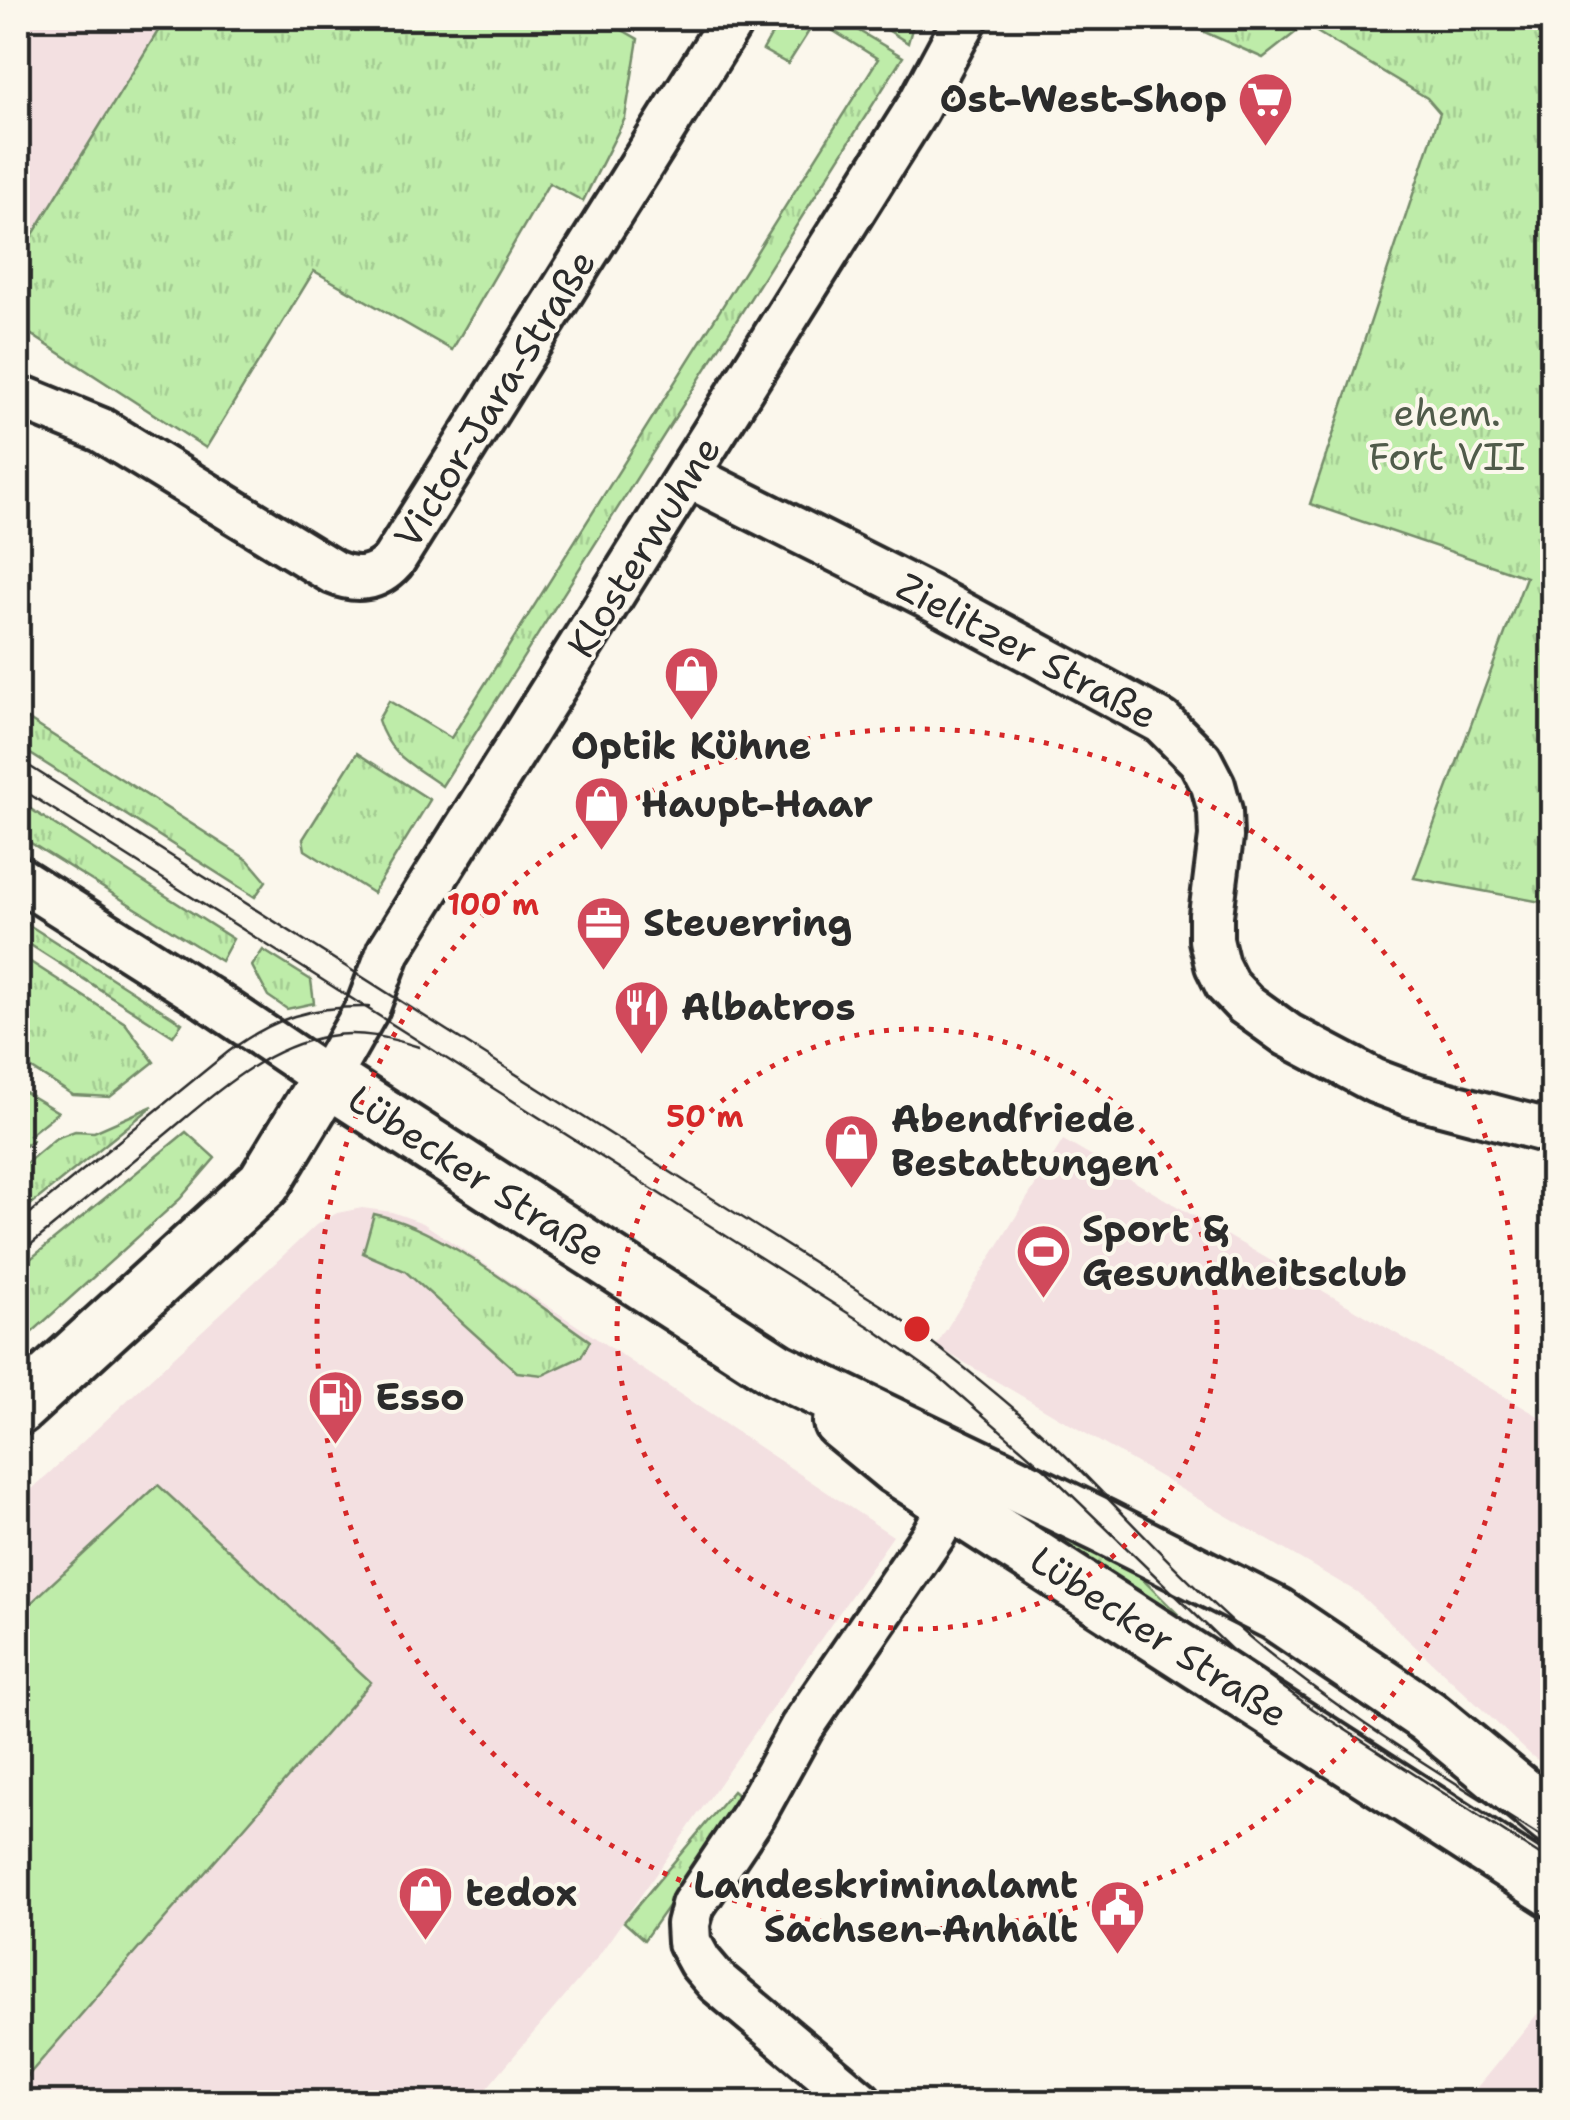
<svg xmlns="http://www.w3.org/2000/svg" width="1570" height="2120" font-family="'Shantell Sans',sans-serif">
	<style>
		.built { fill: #f3e0e1 }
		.grass { fill: url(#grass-tufts); stroke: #748c6a; stroke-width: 2.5 }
		.garden { fill: #beeca9; stroke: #748c6a; stroke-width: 2.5 }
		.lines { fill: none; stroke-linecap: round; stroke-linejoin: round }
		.minor-casing { stroke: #2b2b2b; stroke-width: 50 }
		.major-casing { stroke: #2b2b2b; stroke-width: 60 }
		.minor { stroke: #fbf7ec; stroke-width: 42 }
		.major { stroke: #fbf7ec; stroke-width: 52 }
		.tram { stroke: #2b2b2b; stroke-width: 2.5 }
		.ring { fill: none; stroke: #d62828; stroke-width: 5; stroke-dasharray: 5 10 }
		.labels { text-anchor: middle; stroke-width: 8; stroke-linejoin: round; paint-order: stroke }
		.poi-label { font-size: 38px; font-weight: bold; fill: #2b2b2b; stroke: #fbf7ec; text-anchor: start }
		.street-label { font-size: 38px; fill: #2b2b2b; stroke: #fbf7ec }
		.park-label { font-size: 38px; fill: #505b4a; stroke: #fbf7ec }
		.centre { fill: #d62828; stroke: #fbf7ec; stroke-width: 5 }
		.ring-label { font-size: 30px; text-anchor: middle; font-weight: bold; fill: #d62828; stroke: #fbf7ec; stroke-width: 8; stroke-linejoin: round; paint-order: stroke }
	</style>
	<defs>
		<pattern id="grass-tufts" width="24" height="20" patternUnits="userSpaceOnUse" patternTransform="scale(2.5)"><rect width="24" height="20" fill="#beeca9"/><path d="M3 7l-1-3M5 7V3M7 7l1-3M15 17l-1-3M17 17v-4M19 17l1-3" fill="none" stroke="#a3cb92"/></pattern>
	</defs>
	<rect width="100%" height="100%" fill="#fbf7ec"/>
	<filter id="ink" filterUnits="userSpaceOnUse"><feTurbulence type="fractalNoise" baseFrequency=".01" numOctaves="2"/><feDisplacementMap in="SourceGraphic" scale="20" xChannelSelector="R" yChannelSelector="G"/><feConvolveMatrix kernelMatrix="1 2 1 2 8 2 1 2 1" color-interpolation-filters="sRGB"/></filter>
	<g filter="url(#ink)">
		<g class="built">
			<path d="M18,18h148l-138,224 -10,-7z"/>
			<path d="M1063,1140l489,284v347l-20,-15 -175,-164 -421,-246z"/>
			<path d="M362,1208l30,4 31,11 470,313 -296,422 -122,144h-457v-15l353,-405 -213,-197 -140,130v-113l298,-277 21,-12z"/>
			<path d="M1552,1996v106h-87z"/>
		</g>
		<g class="grass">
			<path d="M166,18h435l37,21 -13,79 -42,83 -34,-18 -97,167 -138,-79 -108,177 -188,-122v-91l11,6z"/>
			<path d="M781,18h56l66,39 -461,729c-29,-21 -53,-30 -64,-66l11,-19 62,37 427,-679 -62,-39 -28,44 -25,-14z"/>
			<path d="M869,18h46l-7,25z"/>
			<path d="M1173,18h379v886l-138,-26 112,-301 -216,-73 130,-391 -13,-15 -122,-73 -42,33z"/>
			<path d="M18,713l230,147 18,21 -11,16 -237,-151z"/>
			<path d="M357,753l73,47 -57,93 -68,-43 -2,-11z"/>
			<path d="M18,801l215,138 -12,22 -203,-126z"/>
			<path d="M18,918l164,105 -9,13 -155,-99z"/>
			<path d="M263,950l48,30 3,23 -27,6 -19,-13 -16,-30z"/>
			<path d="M18,954l107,69 29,39 -44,35 -37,-2 -55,-35z"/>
			<path d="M18,1088l40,24 -29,23 3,5 -14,12z"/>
			<path d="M153,1106l-135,109v-45l38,-32 19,-7 19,1z"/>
			<path d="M186,1132l29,26 -35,41 -162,146v-76z"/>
			<path d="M374,1214c69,14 156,86 216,127l-9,16 -38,18 -26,-3 -112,-101 -42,-18z"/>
			<path d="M886,1432l244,135 56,55 -4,3z"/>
			<path d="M733,1791l10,9 -99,140 -20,-18z"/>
		</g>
		<path class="garden" d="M158,1485l213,197 -353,405v-472z"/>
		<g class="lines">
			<defs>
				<g id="minor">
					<path d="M18,396l83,34 232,142c23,10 43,8 60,-11l336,-536"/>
					<path d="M689,476l241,121 232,125 38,38 13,25 7,26 1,26 -10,78v25l6,25 10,20 18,19 43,31 87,46 40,15 137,36"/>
					<path d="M18,878l189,120 120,81 41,-72 21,-56 528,-842 49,-91"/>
					<path d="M860,2102l-143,-120 -17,-20 -11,-20 -1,-18 5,-19 61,-91 48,-87 132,-193 17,-31"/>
				</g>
				<g id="major">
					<path d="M18,1408l246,-225 63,-104 451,291 324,156 174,88 151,102 125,103"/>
					<path d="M840,1422l56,46 656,422"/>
				</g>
			</defs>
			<use href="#minor" class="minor-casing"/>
			<use href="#major" class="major-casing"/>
			<use href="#minor" class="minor"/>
			<use href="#major" class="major"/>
			<g class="tram">
				<path d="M18,759l869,550c63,46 125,94 181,149 59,59 115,121 178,176 93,80 203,144 306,210"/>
				<path d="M18,787l855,542 64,46 110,96 185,179 81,59 239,154"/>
				<path d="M18,1223l210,-171c47,-35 83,-46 141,-45"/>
				<path d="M18,1255c45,-37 91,-74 137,-112 52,-42 104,-95 174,-107 30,-6 62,2 90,11"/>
			</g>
		</g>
	</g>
	<g class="ring">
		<circle cx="917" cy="1329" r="300"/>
		<circle cx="917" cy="1329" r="600"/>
	</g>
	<defs>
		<symbol id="supermarket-pin" viewBox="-11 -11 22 30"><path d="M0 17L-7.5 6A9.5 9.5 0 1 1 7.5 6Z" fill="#d1495b" stroke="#fbf7ec"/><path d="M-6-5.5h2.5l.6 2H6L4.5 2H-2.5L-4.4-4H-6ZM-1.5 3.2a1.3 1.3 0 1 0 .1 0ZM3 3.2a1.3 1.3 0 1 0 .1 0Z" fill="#fff"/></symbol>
		<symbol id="shop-pin" viewBox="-11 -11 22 30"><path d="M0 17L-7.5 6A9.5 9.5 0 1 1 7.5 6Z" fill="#d1495b" stroke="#fbf7ec"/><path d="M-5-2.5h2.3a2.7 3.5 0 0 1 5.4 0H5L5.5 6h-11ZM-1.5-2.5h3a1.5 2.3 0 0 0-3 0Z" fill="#fff"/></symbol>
		<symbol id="office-pin" viewBox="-11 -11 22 30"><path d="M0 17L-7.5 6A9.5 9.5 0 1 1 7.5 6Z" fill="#d1495b" stroke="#fbf7ec"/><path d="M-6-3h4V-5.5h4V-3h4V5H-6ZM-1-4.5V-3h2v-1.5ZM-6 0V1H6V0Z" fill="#fff"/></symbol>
		<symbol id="restaurant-pin" viewBox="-11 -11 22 30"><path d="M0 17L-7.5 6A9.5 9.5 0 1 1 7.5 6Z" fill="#d1495b" stroke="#fbf7ec"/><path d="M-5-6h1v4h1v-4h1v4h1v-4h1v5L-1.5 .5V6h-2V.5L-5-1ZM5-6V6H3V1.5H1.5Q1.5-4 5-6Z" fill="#fff"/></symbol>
		<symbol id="stadium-pin" viewBox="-11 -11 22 30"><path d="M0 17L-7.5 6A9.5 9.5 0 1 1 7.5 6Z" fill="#d1495b" stroke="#fbf7ec"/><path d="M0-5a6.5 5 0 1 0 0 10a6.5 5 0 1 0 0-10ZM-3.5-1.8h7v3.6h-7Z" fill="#fff"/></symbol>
		<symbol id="fuel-pin" viewBox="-11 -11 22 30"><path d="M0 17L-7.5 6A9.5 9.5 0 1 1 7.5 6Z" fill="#d1495b" stroke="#fbf7ec"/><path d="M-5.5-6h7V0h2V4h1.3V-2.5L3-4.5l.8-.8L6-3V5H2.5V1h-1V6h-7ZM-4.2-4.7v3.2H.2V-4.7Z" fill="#fff"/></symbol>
		<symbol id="civic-pin" viewBox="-11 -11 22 30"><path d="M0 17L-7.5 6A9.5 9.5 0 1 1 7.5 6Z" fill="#d1495b" stroke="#fbf7ec"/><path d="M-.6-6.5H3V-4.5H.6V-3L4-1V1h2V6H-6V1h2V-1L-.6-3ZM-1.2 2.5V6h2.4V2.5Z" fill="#fff"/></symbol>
	</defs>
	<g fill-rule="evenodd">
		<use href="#supermarket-pin" x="1234" y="68" width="63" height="86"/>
		<use href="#shop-pin" x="660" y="642" width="63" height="86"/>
		<use href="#shop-pin" x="570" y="772" width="63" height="86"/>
		<use href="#office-pin" x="572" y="892" width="63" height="86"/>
		<use href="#restaurant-pin" x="610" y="976" width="63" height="86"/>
		<use href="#shop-pin" x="820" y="1110" width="63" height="86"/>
		<use href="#stadium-pin" x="1012" y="1220" width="63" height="86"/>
		<use href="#fuel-pin" x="304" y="1366" width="63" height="86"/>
		<use href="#shop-pin" x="394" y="1862" width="63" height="86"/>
		<use href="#civic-pin" x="1086" y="1876" width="63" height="86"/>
	</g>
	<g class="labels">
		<g class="poi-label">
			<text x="1227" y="112" text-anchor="end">Ost-West-Shop</text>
			<text x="691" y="759" text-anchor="middle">Optik Kühne</text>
			<text x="641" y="817">Haupt-Haar</text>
			<text x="643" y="936">Steuerring</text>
			<text x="681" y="1020">Albatros</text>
			<text x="891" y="1132">Abendfriede<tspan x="891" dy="44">Bestattungen</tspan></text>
			<text x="1082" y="1242">Sport &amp;<tspan x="1082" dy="44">Gesundheitsclub</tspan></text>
			<text x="375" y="1410">Esso</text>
			<text x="1078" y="1898" text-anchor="end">Landeskriminalamt<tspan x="1078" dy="44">Sachsen-Anhalt</tspan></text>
			<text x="465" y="1906">tedox</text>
		</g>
		<g class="street-label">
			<text transform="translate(495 399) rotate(-58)" y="13">Victor-Jara-Straße</text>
			<text transform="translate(644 547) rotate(-58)" y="13">Klosterwuhne</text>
			<text transform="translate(1027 651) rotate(28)" y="13">Zielitzer Straße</text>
			<text transform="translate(477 1176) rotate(33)" y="13">Lübecker Straße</text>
			<text transform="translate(1159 1637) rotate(33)" y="13">Lübecker Straße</text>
		</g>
		<g class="park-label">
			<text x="1447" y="426">ehem.<tspan x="1447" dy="44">Fort VII</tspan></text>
		</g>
	</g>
	<circle cx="917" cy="1329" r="15" class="centre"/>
	<g class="ring-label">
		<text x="493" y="915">100 m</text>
		<text x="705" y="1127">50 m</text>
	</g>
	<rect width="1570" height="2120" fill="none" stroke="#fbf7ec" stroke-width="60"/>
	<rect x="30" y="30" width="1510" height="2060" fill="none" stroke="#2b2b2b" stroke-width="4" filter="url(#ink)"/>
</svg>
